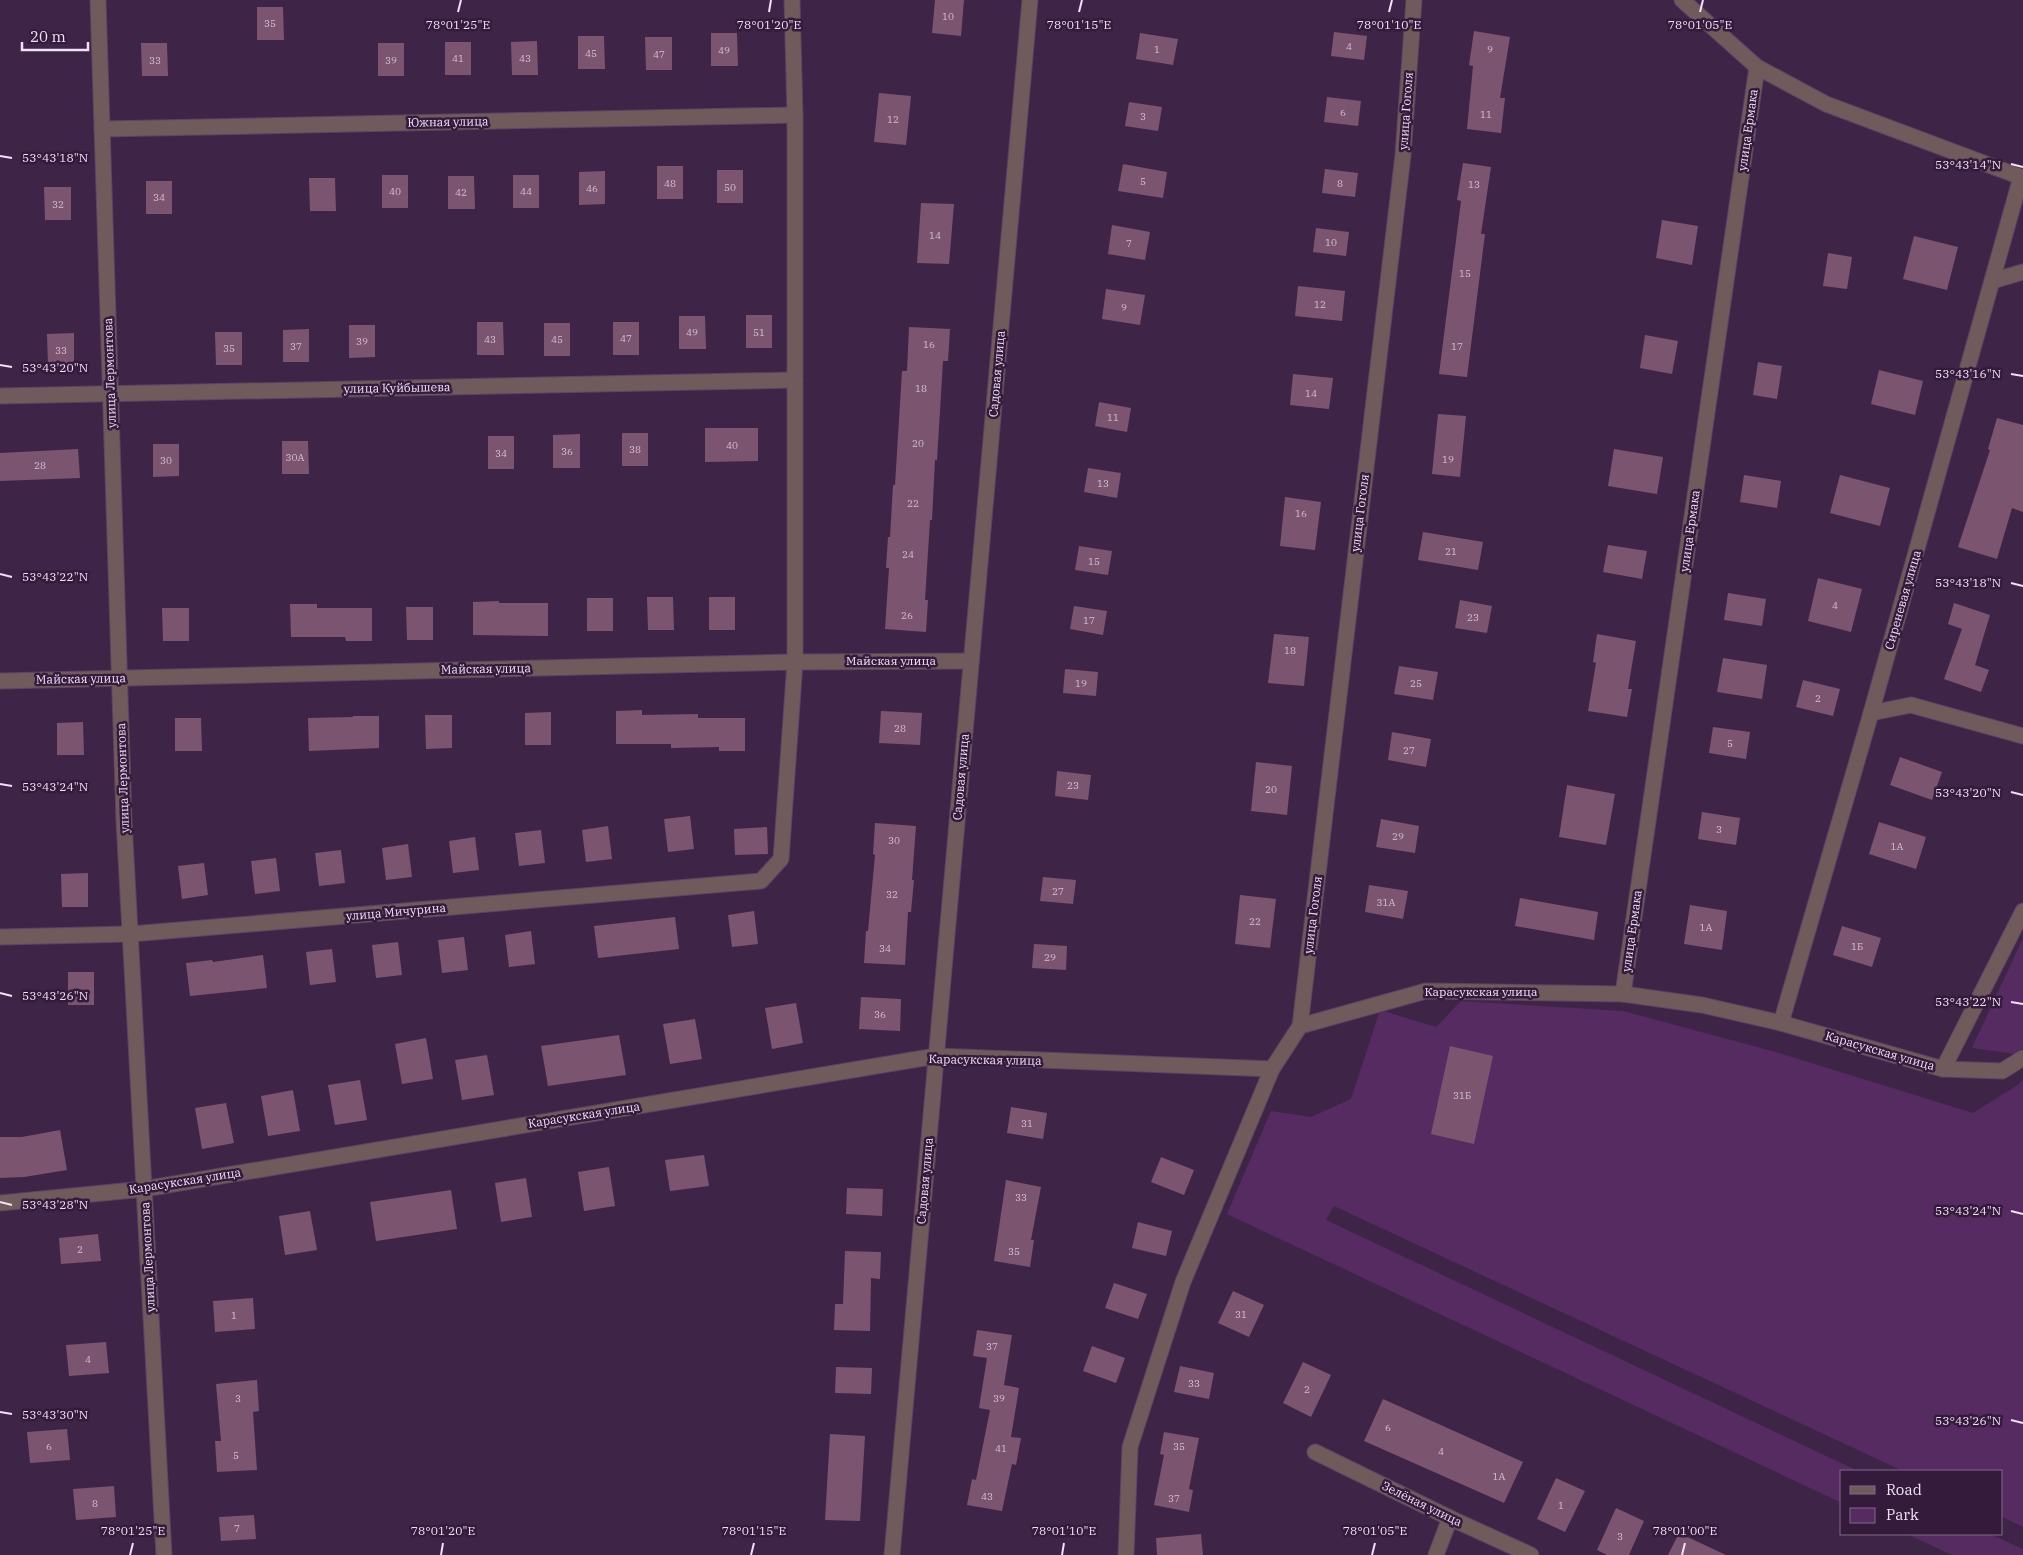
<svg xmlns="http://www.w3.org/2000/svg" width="2023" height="1555" font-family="'IBM Plex Serif',serif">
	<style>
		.green { fill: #552b62 }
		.building { fill: #7b5470 }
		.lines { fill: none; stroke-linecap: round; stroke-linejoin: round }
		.minor-casing { stroke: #5b4363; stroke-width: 17 }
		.minor { stroke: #715a5b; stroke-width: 15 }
		.ticks { fill: none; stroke: #f1e1f7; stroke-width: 2 }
		.labels { text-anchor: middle; stroke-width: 5; stroke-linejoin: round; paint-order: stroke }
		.number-label { font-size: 10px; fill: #d4bed5 }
		.street-label { font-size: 12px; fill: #f1e1f7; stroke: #341b3c }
		.ticks-label { font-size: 12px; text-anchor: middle; fill: #f1e1f7; stroke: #341b3c; stroke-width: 5; stroke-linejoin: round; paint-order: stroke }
	</style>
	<rect width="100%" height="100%" fill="#3e2547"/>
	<g class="green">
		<path d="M2023,938v110l-8,6 -43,-6z"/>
		<path d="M1461,1001l162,10 149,40 201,62 46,-29 4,-5v448l-21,-10v-46h-99l-569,-265 -8,14 532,251h-16v32l-615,-289 44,-103 40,6 40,-18 29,-89 56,17z"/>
		<path d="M1907,1534h83l33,15v6h-71z"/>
	</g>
	<g class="building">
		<path d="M935,0h29l-3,36 -29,-3z"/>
		<path d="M257,7h26l1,33h-27z"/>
		<path d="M1474,31l36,6 -10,61h5l-4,35 -34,-4 6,-63 -4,-1z"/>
		<path d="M1334,32l33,4 -3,24 -33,-4z"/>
		<path d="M711,33h26l1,33h-27z"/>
		<path d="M1140,33l38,6 -5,26 -37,-6z"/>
		<path d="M578,36h26l1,33h-27z"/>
		<path d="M645,37h27v33h-26z"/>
		<path d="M537,41l1,34h-26l-1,-33z"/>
		<rect x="445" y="42" width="26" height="33"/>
		<path d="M141,43h26l1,33h-26z"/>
		<rect x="378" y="43" width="26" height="33"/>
		<path d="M879,93l32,3 -5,49 -32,-3z"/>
		<path d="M1327,97l34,4 -3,25 -34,-4z"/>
		<path d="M1129,102l33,5 -4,24 -33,-5z"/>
		<path d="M1463,163l28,4 -10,67h4l-18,143 -28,-3 22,-173 -4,-1z"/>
		<path d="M1123,164l44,8 -4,26 -45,-7z"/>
		<rect x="657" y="166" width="26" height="33"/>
		<path d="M1325,169l33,4 -3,24 -33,-4z"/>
		<rect x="717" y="170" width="26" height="33"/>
		<path d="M605,171v33l-26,1v-33z"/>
		<rect x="382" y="175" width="26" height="33"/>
		<rect x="513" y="175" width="26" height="33"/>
		<path d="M448,176h26l1,33h-27z"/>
		<path d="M309,178h26l1,33h-26z"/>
		<rect x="146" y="181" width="26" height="33"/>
		<path d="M44,187h27v33h-26z"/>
		<path d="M921,203l33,1 -5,60 -32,-1z"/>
		<path d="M1662,220l36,6 -6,39 -36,-7z"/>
		<path d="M1112,225l38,7 -5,28 -37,-6z"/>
		<path d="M1316,228l33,4 -3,24 -33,-4z"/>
		<path d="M1914,236l44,11 -11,43 -44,-11z"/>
		<path d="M1828,253l24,4 -5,32 -24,-3z"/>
		<path d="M1298,286l47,5 -3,30 -47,-5z"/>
		<path d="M1106,289l39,6 -5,30 -38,-6z"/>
		<rect x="746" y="315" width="26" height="33"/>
		<path d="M679,316h26l1,33h-27z"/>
		<path d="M477,322h26l1,33h-27z"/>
		<rect x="613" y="322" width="26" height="33"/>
		<rect x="544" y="323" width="26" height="33"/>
		<path d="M349,325h26v32l-26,1z"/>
		<path d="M909,327l41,2 -2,32h-5l-6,99h-2l-3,60h-2l-5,80h3l-2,32 -41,-3 4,-61h-3l2,-31h2l3,-52h2l7,-114h5z"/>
		<path d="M309,329v33h-26v-32z"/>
		<path d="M215,332h27v33h-26z"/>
		<path d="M74,333v34h-26l-1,-33z"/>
		<path d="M1645,335l33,6 -6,33 -32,-6z"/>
		<path d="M1758,362l24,4 -5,33 -24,-4z"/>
		<path d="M1879,370l44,11 -8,34 -44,-11z"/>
		<path d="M1293,374l40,4 -4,31 -39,-4z"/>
		<path d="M1099,402l32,6 -4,24 -32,-6z"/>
		<path d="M1438,414l28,2 -6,61 -28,-3z"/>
		<path d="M1997,418l26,7v87l-11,-4 -15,51 -39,-12 32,-97 -2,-1z"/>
		<path d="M705,428h53v33l-53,1z"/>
		<rect x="622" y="433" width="26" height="33"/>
		<path d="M580,434v34h-27v-33z"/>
		<rect x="488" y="436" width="26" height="33"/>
		<path d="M282,441h26l1,33h-27z"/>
		<path d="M153,444h26v32l-26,1z"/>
		<path d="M78,449l2,29 -80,3v-28z"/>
		<path d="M1614,449l49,8 -6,37 -49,-8z"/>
		<path d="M1088,468l33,5 -4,25 -33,-6z"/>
		<path d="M1744,475l37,6 -4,27 -37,-6z"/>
		<path d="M1840,475l50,13 -10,38 -50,-13z"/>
		<path d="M1285,497l36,5 -6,48 -35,-4z"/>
		<path d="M1423,532l60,10 -5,28 -60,-10z"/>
		<path d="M1608,545l39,6 -5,28 -39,-7z"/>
		<path d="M1079,546l33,5 -4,24 -33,-5z"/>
		<path d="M1818,578l44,11 -11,43 -43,-11z"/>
		<path d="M1728,593l38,6 -4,27 -38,-6z"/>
		<path d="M647,597h26l1,33h-26z"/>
		<rect x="709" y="597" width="26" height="33"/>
		<rect x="587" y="598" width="26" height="33"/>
		<path d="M1460,600l32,6 -5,27 -32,-5z"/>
		<path d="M499,601v2h49v33l-75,-1v-33z"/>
		<path d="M1954,603l36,12 -15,50 14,5 -8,22 -37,-13 18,-50 -14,-5z"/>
		<path d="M290,604h27v4h55v33h-26l-1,-4h-54z"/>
		<path d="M1074,606l33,5 -4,24 -33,-6z"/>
		<path d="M406,607h27v33h-26z"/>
		<path d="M162,608h27v33h-26z"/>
		<path d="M1274,634l35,3 -5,49 -36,-3z"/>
		<path d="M1597,634l39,7 -8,48h4l-5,28 -39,-6 8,-48 -3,-1z"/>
		<path d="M1723,658l44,7 -5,34 -45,-7z"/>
		<path d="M1399,666l39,6 -5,28 -39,-6z"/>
		<path d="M1065,669l33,3 -2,24 -33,-3z"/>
		<path d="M1803,680l37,9 -7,27 -37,-9z"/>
		<path d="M642,710v5l56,-1v4h47v33h-26v-4l-48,1v-4h-55v-33z"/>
		<path d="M881,711l41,2 -2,32 -41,-2z"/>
		<path d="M551,712v33h-26v-32z"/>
		<path d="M425,715h27v33l-26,1z"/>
		<path d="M353,716h26v32l-70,3 -1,-33 45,-1z"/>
		<path d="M175,718h26l1,33h-27z"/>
		<path d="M83,722l1,33h-27v-32z"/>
		<path d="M1713,727l37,5 -4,27 -37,-6z"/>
		<path d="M1392,732l39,7 -5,28 -38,-7z"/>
		<path d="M1900,757l42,15 -10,28 -42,-15z"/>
		<path d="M1256,762l36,4 -5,49 -36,-4z"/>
		<path d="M1057,771l34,4 -3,25 -33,-4z"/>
		<path d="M1567,785l48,9 -9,51 -47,-8z"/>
		<path d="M1702,812l38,6 -4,27 -38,-6z"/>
		<path d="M690,816l4,33 -26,3 -4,-33z"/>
		<path d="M1381,819l38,7 -4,27 -39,-6z"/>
		<path d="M1879,822l47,15 -10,32 -47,-15z"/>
		<path d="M875,823l41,3 -4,54h2l-3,32h-3l-3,53 -41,-2 2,-32h2l7,-76 -2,-1z"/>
		<path d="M608,826l4,33 -26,3 -4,-32z"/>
		<path d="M767,827l1,27 -33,1 -1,-26z"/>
		<path d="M541,830l4,33 -26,3 -4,-33z"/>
		<path d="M475,837l4,33 -26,3 -4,-32z"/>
		<path d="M408,844l4,33 -26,3 -4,-32z"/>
		<path d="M341,850l4,33 -26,3 -4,-33z"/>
		<path d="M276,858l4,33 -25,3 -4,-33z"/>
		<path d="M204,863l4,32 -26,4 -4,-33z"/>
		<path d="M88,873v34h-26l-1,-33z"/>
		<path d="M1043,877l33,3 -3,24 -33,-3z"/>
		<path d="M1369,885l39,6 -5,28 -38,-7z"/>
		<path d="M1240,895l36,4 -6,49 -35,-4z"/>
		<path d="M1520,898l78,14 -4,28 -79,-14z"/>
		<path d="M1690,905l37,6 -5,39 -38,-6z"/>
		<path d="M754,911l4,33 -26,3 -4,-32z"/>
		<path d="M675,917l4,32 -81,9 -4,-32z"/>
		<path d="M1842,926l39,12 -9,29 -39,-12z"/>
		<path d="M531,931l4,33 -26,3 -4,-32z"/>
		<path d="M464,937l4,33 -26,3 -4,-33z"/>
		<path d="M398,942l4,33 -26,3 -4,-33z"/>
		<path d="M1034,944l33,2 -1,24 -34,-2z"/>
		<path d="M332,949l4,33 -26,3 -4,-33z"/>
		<path d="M263,955l4,33 -77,8 -4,-33 26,-3 1,2z"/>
		<rect x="68" y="972" width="26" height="33"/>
		<path d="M861,997l40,2 -1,32 -41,-2z"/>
		<path d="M796,1003l7,40 -31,6 -7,-41z"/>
		<path d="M695,1019l7,40 -32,5 -7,-40z"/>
		<path d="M619,1035l7,40 -78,11 -7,-40z"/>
		<path d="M426,1038l7,41 -31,5 -7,-40z"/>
		<path d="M1450,1046l43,10 -19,88 -43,-10z"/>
		<path d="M487,1055l7,40 -32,5 -7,-40z"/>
		<path d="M360,1080l7,40 -32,5 -7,-40z"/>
		<path d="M293,1090l7,41 -32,5 -7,-40z"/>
		<path d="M226,1103l8,40 -32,6 -7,-41z"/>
		<path d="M1011,1107l36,6 -4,26 -36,-6z"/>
		<path d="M60,1130l7,40 -43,7 -24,1v-41h22z"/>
		<path d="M704,1155l5,31 -39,5 -5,-31z"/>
		<path d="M1161,1157l33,13 -10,25 -33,-13z"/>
		<path d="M609,1167l6,39 -31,5 -6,-39z"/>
		<path d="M526,1178l6,39 -31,5 -6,-39z"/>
		<path d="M1006,1180l35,7 -10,53h3l-4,27 -36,-6z"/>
		<path d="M847,1188l36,1 -1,27 -36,-2z"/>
		<path d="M451,1190l6,39 -81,12 -6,-39z"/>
		<path d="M310,1211l7,39 -32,5 -6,-39z"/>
		<path d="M1138,1222l34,9 -6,25 -34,-8z"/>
		<path d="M98,1234l3,27 -40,3 -2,-26z"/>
		<path d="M845,1251l36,1 -1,27 -9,-1 -1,53 -36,-1 1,-26h8z"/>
		<path d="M1114,1283l33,11 -9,25 -33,-11z"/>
		<path d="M1233,1291l31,14 -15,32 -31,-14z"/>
		<path d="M253,1298l2,31 -40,3 -2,-31z"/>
		<path d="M977,1330l35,5 -8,50 15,3 -8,49 10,1 -5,27 -4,-1 -10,47 -35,-6 5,-26 4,1 14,-70 -11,-2 8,-50 -14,-2z"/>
		<path d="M106,1342l3,31 -40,3 -3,-31z"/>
		<path d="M1092,1346l33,12 -9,25 -33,-12z"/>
		<path d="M1303,1362l28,13 -20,42 -28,-14z"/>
		<path d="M1180,1366l34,7 -5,26 -35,-7z"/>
		<path d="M836,1367l36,1 -1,26 -36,-1z"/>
		<path d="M257,1380l2,31 -6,1 4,58 -40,2 -2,-31h6l-5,-57z"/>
		<path d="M1383,1399l140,63 -19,41 -140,-62z"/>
		<path d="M67,1429l3,31 -40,3 -3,-31z"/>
		<path d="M1164,1432l35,6 -10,51 4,1 -4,22 -35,-7 10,-50 -4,-1z"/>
		<path d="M830,1434l35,2 -5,85 -35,-1z"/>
		<path d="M1556,1478l29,13 -20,41 -28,-13z"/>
		<path d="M114,1486l2,31 -40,3 -3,-31z"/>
		<path d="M1616,1508l28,13 -15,34h-22l-10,-5z"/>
		<path d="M254,1515l2,24 -35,2 -2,-24z"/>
		<path d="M1679,1533l47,22h-58z"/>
		<path d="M1201,1534l2,21h-46l-1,-17z"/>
	</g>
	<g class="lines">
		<defs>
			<g id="minor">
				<path d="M98,0l26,821 40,734"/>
				<path d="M1682,0l75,67 69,37 195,73 -150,536 -90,310"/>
				<path d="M102,129l693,-14"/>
				<path d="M1992,281l31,-9"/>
				<path d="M0,396l795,-16"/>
				<path d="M0,681l795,-19 176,-1"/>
				<path d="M1871,713l40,-8 112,31"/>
				<path d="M0,937l131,-3 630,-53 20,-22 14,-197v-547l-3,-115"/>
				<path d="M1623,994l134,-927"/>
				<path d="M1300,1026l103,-871 11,-155"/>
				<path d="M1943,1069l80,-158"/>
				<path d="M0,1203l144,-14 792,-133 336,13 28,-43 126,-35 197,3 79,11 79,18 162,46 59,2 21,-13"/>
				<path d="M1315,1452l135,66 81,37"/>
				<path d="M892,1555l138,-1555"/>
				<path d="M1126,1555l4,-108 53,-165 89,-213"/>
				<path d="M1436,1555l14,-37"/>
			</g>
		</defs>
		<use href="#minor" class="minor-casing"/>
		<use href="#minor" class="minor"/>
	</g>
	<path class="ticks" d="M458,12l3,-12M769,12l2,-12M1079,12l3,-12M1389,12l3,-12M1700,12l3,-12M0,156l12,2M2011,164l12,3M0,365l12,2M2011,374l12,2M0,574l12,3M2011,583l12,3M0,784l12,2M2011,792l12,3M0,993l12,3M2011,1002l12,2M0,1202l12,3M2011,1211l12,3M0,1412l12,2M2011,1420l12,3M130,1555l3,-12M441,1555l2,-12M751,1555l3,-12M1062,1555l2,-12M1372,1555l3,-12M1682,1555l3,-12"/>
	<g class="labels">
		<g class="number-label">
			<text x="948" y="20">10</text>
			<text x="270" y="27">35</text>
			<text x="1349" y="50">4</text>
			<text x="1157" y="53">1</text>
			<text x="1490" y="53">9</text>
			<text x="724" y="54">49</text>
			<text x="591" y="57">45</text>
			<text x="659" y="58">47</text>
			<text x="458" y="62">41</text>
			<text x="525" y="62">43</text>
			<text x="155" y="64">33</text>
			<text x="391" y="64">39</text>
			<text x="1343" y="116">6</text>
			<text x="1486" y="118">11</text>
			<text x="1143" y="120">3</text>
			<text x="893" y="123">12</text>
			<text x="1143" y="185">5</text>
			<text x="670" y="187">48</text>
			<text x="1340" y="187">8</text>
			<text x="1474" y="188">13</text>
			<text x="730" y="191">50</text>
			<text x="592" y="192">46</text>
			<text x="395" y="195">40</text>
			<text x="526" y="195">44</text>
			<text x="461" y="196">42</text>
			<text x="159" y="201">34</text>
			<text x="58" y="208">32</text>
			<text x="935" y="239">14</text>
			<text x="1331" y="246">10</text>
			<text x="1129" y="247">7</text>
			<text x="1465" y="277">15</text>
			<text x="1320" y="308">12</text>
			<text x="1124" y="311">9</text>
			<text x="692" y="336">49</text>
			<text x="759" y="336">51</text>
			<text x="626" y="342">47</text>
			<text x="490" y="343">43</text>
			<text x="557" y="343">45</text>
			<text x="362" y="345">39</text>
			<text x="929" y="348">16</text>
			<text x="296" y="350">37</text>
			<text x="1457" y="350">17</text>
			<text x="229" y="352">35</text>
			<text x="61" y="354">33</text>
			<text x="921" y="392">18</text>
			<text x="1311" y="397">14</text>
			<text x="1113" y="421">11</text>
			<text x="918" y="447">20</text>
			<text x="732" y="449">40</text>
			<text x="635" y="453">38</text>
			<text x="567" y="455">36</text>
			<text x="501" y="457">34</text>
			<text x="295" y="461">30А</text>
			<text x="1448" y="463">19</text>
			<text x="166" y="464">30</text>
			<text x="40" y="469">28</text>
			<text x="1103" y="487">13</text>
			<text x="913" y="507">22</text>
			<text x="1301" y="517">16</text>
			<text x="1451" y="555">21</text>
			<text x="908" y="558">24</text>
			<text x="1094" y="565">15</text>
			<text x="1835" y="609">4</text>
			<text x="907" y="619">26</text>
			<text x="1473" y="621">23</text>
			<text x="1089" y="624">17</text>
			<text x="1290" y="654">18</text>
			<text x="1081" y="687">19</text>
			<text x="1416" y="687">25</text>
			<text x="1818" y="702">2</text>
			<text x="900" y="732">28</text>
			<text x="1730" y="747">5</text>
			<text x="1409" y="754">27</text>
			<text x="1073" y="789">23</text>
			<text x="1271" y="793">20</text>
			<text x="1719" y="833">3</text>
			<text x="1398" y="840">29</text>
			<text x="894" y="844">30</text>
			<text x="1897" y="850">1А</text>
			<text x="1058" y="895">27</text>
			<text x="892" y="898">32</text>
			<text x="1386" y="906">31А</text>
			<text x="1255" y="925">22</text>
			<text x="1706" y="931">1А</text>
			<text x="1857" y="950">1Б</text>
			<text x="885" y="952">34</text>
			<text x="1050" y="961">29</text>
			<text x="880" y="1018">36</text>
			<text x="1462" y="1099">31Б</text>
			<text x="1027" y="1127">31</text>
			<text x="1021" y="1201">33</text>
			<text x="80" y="1253">2</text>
			<text x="1014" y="1255">35</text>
			<text x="1241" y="1318">31</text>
			<text x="234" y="1319">1</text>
			<text x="992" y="1350">37</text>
			<text x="88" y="1363">4</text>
			<text x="1194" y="1387">33</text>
			<text x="1307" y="1393">2</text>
			<text x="238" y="1402">3</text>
			<text x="999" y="1402">39</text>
			<text x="1388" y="1431">6</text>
			<text x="49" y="1450">6</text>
			<text x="1179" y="1450">35</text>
			<text x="1001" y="1452">41</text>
			<text x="1441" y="1455">4</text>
			<text x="236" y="1459">5</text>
			<text x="1499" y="1480">1А</text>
			<text x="987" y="1500">43</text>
			<text x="1174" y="1502">37</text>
			<text x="95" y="1507">8</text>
			<text x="1561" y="1509">1</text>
			<text x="237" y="1532">7</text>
			<text x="1620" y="1540">3</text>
		</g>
		<g class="street-label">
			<text transform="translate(1406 111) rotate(-86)" y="4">улица Гоголя</text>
			<text transform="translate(448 122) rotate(-1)" y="4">Южная улица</text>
			<text transform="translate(1748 130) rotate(-82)" y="4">улица Ермака</text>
			<text transform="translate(110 373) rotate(-92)" y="4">улица Лермонтова</text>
			<text transform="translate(997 374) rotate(-85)" y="4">Садовая улица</text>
			<text transform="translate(397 388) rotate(-1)" y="4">улица Куйбышева</text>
			<text transform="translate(1360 513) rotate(-83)" y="4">улица Гоголя</text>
			<text transform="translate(1690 531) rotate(-82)" y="4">улица Ермака</text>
			<text transform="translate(1903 600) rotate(-74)" y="4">Сиреневая улица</text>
			<text x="891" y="665">Майская улица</text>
			<text transform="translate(486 669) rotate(-1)" y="4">Майская улица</text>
			<text transform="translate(81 679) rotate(-1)" y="4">Майская улица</text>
			<text transform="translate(961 777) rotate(-85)" y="4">Садовая улица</text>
			<text transform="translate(123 778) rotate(-92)" y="4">улица Лермонтова</text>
			<text transform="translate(396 912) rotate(-5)" y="4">улица Мичурина</text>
			<text transform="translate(1313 915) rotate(-83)" y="4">улица Гоголя</text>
			<text transform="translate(1632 931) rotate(-82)" y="4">улица Ермака</text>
			<text x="1481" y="996">Карасукская улица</text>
			<text transform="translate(1880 1051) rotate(16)" y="4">Карасукская улица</text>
			<text transform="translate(985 1060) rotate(1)" y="4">Карасукская улица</text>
			<text transform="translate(584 1115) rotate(-9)" y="4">Карасукская улица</text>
			<text transform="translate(185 1181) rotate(-9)" y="4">Карасукская улица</text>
			<text transform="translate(925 1181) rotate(-85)" y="4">Садовая улица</text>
			<text transform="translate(148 1257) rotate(-93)" y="4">улица Лермонтова</text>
			<text transform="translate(1422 1504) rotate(26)" y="4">Зелёная улица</text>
		</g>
	</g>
	<g class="ticks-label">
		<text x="458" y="29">78°01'25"E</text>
		<text x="769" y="29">78°01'20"E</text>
		<text x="1079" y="29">78°01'15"E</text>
		<text x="1389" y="29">78°01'10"E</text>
		<text x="1700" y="29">78°01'05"E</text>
		<text x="55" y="162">53°43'18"N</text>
		<text x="1968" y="169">53°43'14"N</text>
		<text x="55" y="372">53°43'20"N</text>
		<text x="1968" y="378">53°43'16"N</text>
		<text x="55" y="581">53°43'22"N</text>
		<text x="1968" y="587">53°43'18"N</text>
		<text x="55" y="791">53°43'24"N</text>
		<text x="1968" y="797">53°43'20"N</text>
		<text x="55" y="1000">53°43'26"N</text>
		<text x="1968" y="1006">53°43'22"N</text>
		<text x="55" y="1209">53°43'28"N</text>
		<text x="1968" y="1215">53°43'24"N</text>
		<text x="55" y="1419">53°43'30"N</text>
		<text x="1968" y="1425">53°43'26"N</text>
		<text x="133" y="1535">78°01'25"E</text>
		<text x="443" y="1535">78°01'20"E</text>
		<text x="754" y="1535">78°01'15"E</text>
		<text x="1064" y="1535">78°01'10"E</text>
		<text x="1375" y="1535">78°01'05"E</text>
		<text x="1685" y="1535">78°01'00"E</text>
	</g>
	<rect x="1840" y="1470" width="162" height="65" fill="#341b3c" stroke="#806a87"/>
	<rect x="1850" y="1486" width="25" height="8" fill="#715a5b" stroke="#806a87"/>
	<text x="1886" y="1495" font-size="15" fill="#f1e1f7">Road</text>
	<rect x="1850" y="1508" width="25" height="15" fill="#552b62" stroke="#806a87"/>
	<text x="1886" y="1520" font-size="15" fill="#f1e1f7">Park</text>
	<path d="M22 42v8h66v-8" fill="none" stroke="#f1e1f7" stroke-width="2.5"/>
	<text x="30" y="42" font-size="15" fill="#f1e1f7" stroke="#341b3c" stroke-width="4" paint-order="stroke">20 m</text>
</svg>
